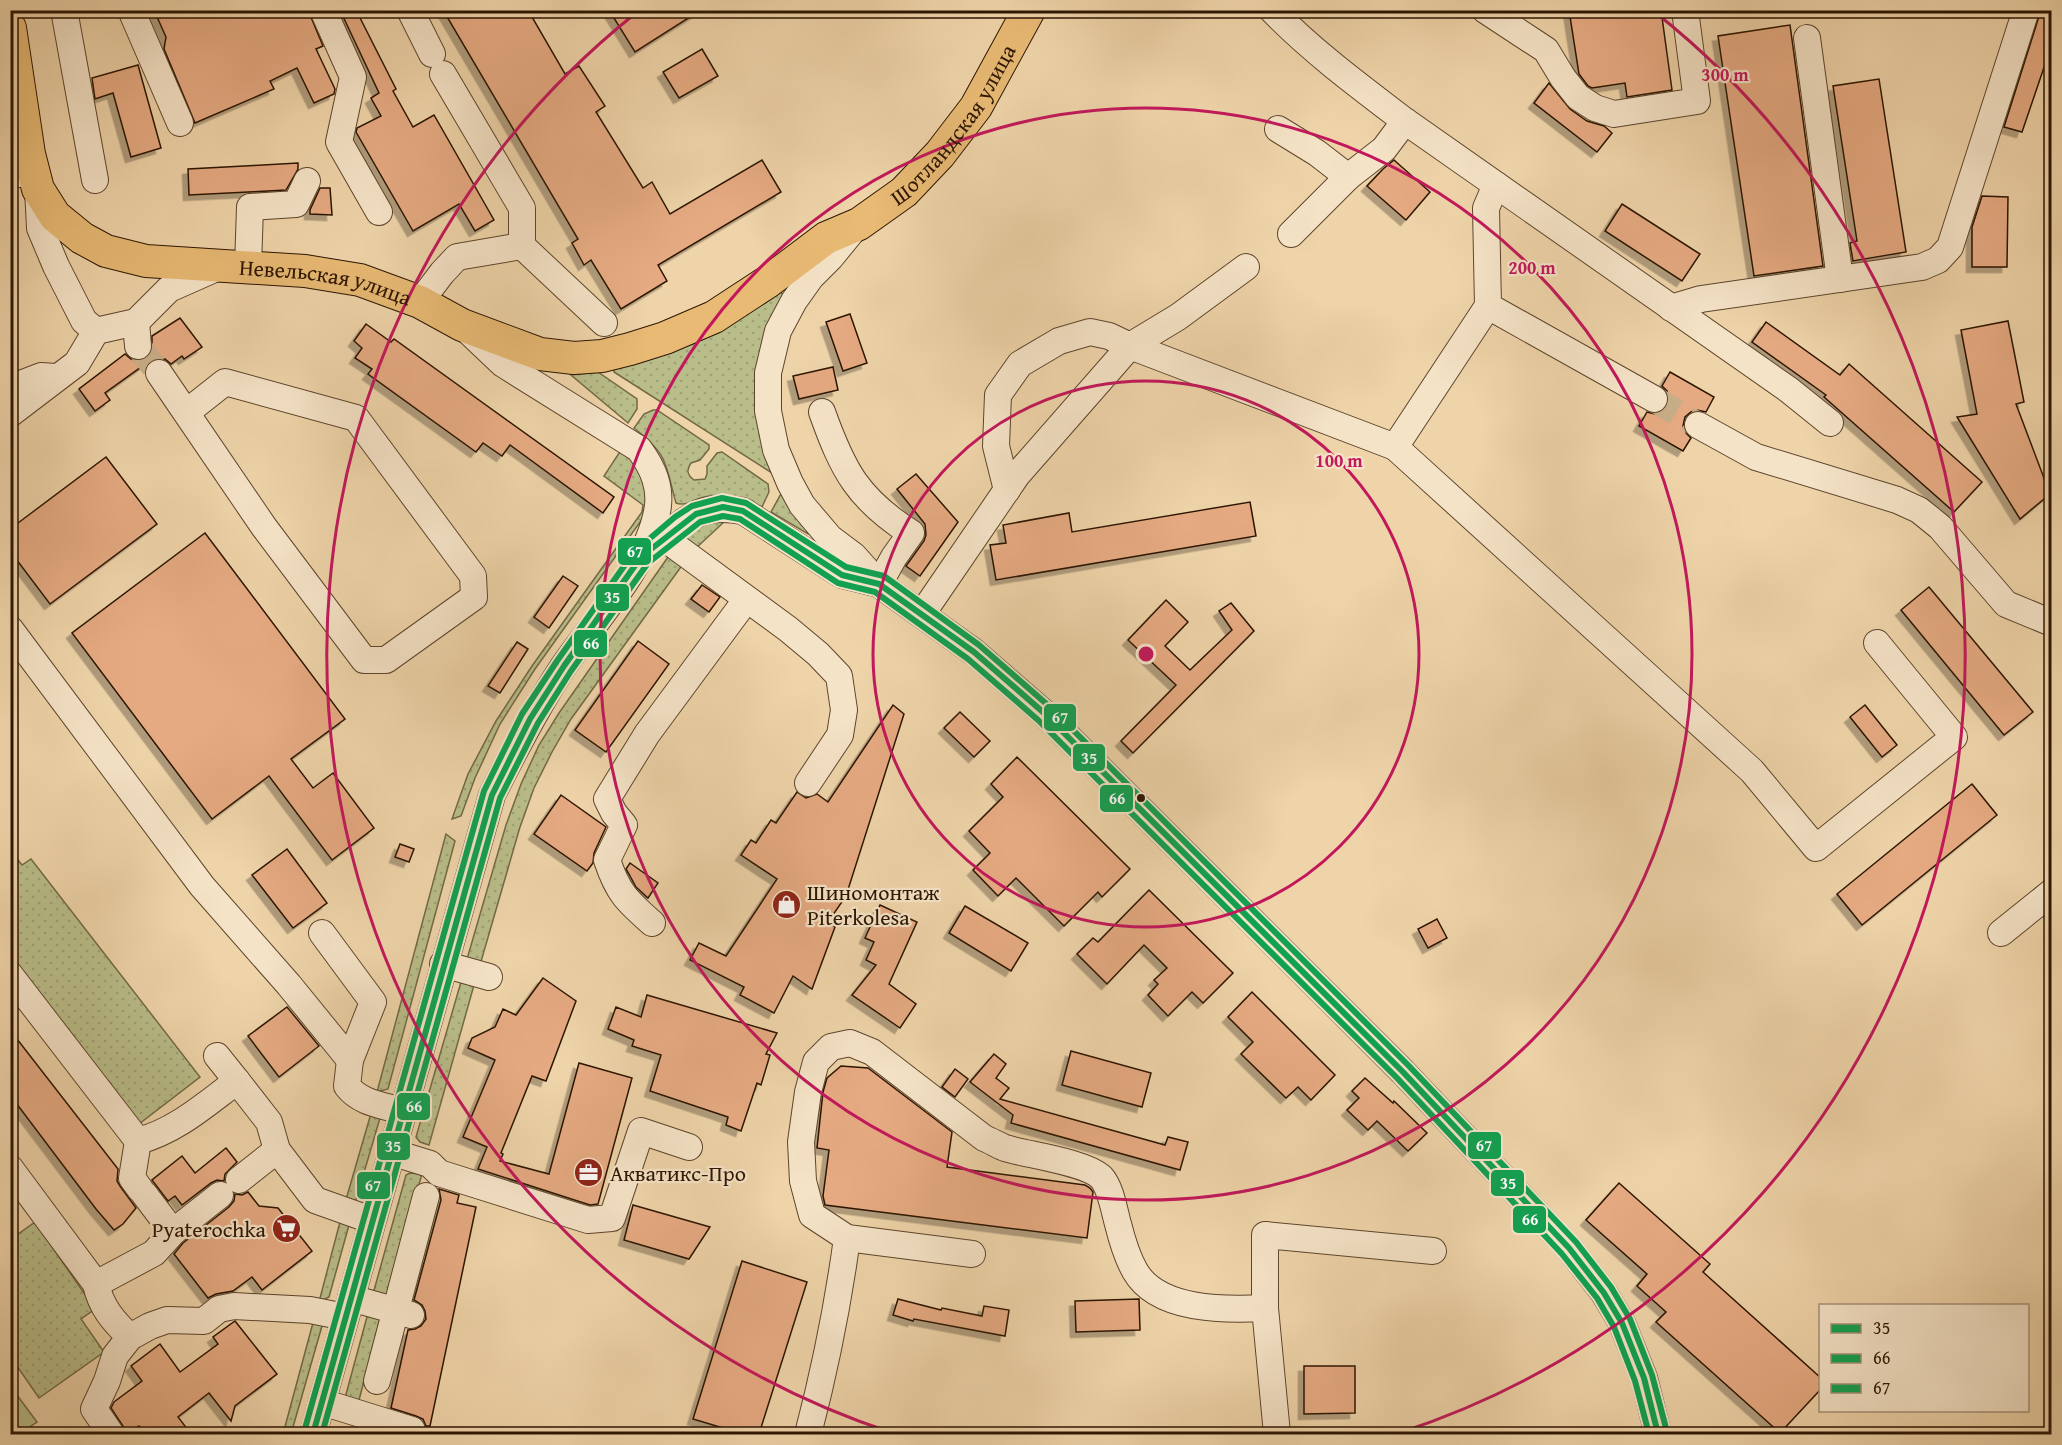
<svg xmlns="http://www.w3.org/2000/svg" width="2062" height="1445" font-family="'Gentium Book Plus',serif">
	<style>
		.grass { fill: url(#grass-dots); stroke: #726946; stroke-width: 1.5 }
		.garden { fill: #b9bd89; stroke: #726946; stroke-width: 1.5 }
		.building { fill: #e6aa82; stroke: #2c1502; stroke-width: 1.5; filter: url(#shadow) }
		.lines { fill: none; stroke-linecap: round; stroke-linejoin: round }
		.minor-tunnel { stroke: #c8ae88; stroke-width: 26; stroke-dasharray: 26 13; stroke-linecap: butt }
		.minor-casing { stroke: #5d452c; stroke-width: 28 }
		.major-casing { stroke: #2c1502; stroke-width: 34 }
		.minor { stroke: #f5e3c7; stroke-width: 26 }
		.major { stroke: #e8ba74; stroke-width: 32 }
		.bus-1-casing { stroke: #f5e3c7; stroke-width: 10 }
		.bus-2-casing { stroke: #f5e3c7; stroke-width: 10 }
		.bus-3-casing { stroke: #f5e3c7; stroke-width: 10 }
		.bus-1 { stroke: #11a151; stroke-width: 6 }
		.bus-2 { stroke: #11a151; stroke-width: 6 }
		.bus-3 { stroke: #11a151; stroke-width: 6 }
		.ring { fill: none; stroke: #c2185b; stroke-width: 3 }
		.bus-dot { fill: #2c1502; stroke: #f5e3c7; stroke-width: 2 }
		.labels { text-anchor: middle; stroke-width: 4.5; stroke-linejoin: round; paint-order: stroke }
		.street-label { font-size: 22px; fill: #2c1502; stroke: #f5e3c7 }
		.poi-label { font-size: 22px; fill: #2c1502; stroke: #f5e3c7; text-anchor: start }
		.centre { fill: #c2185b; stroke: #f5e3c7; stroke-width: 3 }
		.ring-label { font-size: 18px; text-anchor: middle; font-weight: bold; fill: #c2185b; stroke: #f5e3c7; stroke-width: 4.5; stroke-linejoin: round; paint-order: stroke }
		.line-badge { stroke: #f5e3c7; stroke-width: 2 }
		.badge-label { font-size: 16px; text-anchor: middle; font-weight: bold; fill: #fff }
	</style>
	<defs>
		<pattern id="grass-dots" width="8" height="8" patternUnits="userSpaceOnUse" patternTransform="scale(1.5)"><rect width="8" height="8" fill="#b9bd89"/><path d="M2 2h.1M6 6h.1" fill="none" stroke="#9fa275" stroke-width="1.8" stroke-linecap="round"/></pattern>
		<filter id="shadow"><feDropShadow dx="-5.5" dy="5.5" stdDeviation="0" flood-color="#0004"/></filter>
	</defs>
	<rect width="100%" height="100%" fill="#efd4a9"/>
	<filter id="stains"><feTurbulence type="fractalNoise" baseFrequency=".00333" numOctaves="4"/><feColorMatrix values="0 0 0 0 .2 0 0 0 0 .09 0 0 0 0 .02 0 0 0 .5 -.17"/></filter>
	<radialGradient id="worn" r=".72"><stop offset=".6" stop-color="#630" stop-opacity="0"/><stop offset="1" stop-color="#630" stop-opacity=".3"/></radialGradient>
	<g class="grass">
		<path d="M781,292l2,3 -16,31 -9,37 14,110 -158,-101v-3l99,-36 44,-25z"/>
		<path d="M598,372l39,27v10l-9,14 -57,-48z"/>
		<path d="M653,410h4l52,35v4l-9,11 -9,3c-5,7 -4,12 3,17l11,-1 2,-5v-8l10,-13 5,-1 46,32 1,8 -7,15c-17,-9 -39,-15 -58,-10 -9,2 -19,10 -28,6 -11,-39 -7,-48 -42,-75l10,-14z"/>
		<path d="M621,450c24,20 30,38 22,68l-108,151 -35,55 -25,54 -14,38 -9,3 16,-45 28,-53 36,-55 110,-154 1,-7 -39,-29z"/>
		<path d="M782,492l27,39 -1,3 -37,-22z"/>
		<path d="M725,521l-31,29 -10,-12 19,-15z"/>
		<path d="M668,557l15,7 -112,155 -19,33 -18,36 -14,39 -40,138 -13,-6 39,-134 15,-41 18,-39 20,-32z"/>
		<path d="M446,834l9,7 -67,248 -11,3z"/>
		<path d="M10,850l12,15 9,-6 169,218 -61,47 -128,-167z"/>
		<path d="M461,982l13,3 -45,160 -9,-3 -4,-5z"/>
		<path d="M372,1110l8,8 -24,82 -11,3z"/>
		<path d="M410,1173l12,1 -36,125 -13,-5 33,-119z"/>
		<path d="M341,1218l8,7 -20,72 -10,5z"/>
		<path d="M35,1222l60,87 -14,10 23,33 -65,46 -22,-32 -6,5 -1,-131z"/>
		<path d="M368,1313l13,2 -23,89 -13,-6z"/>
		<path d="M314,1319l8,7 -31,108h-8z"/>
	</g>
	<path class="garden" d="M11,1387l26,35 -18,12h-8z"/>
	<g class="building">
		<path d="M154,10h154l15,36 -7,3 19,40 -1,5 -20,9 -17,-35 -27,13 4,8 -79,34 -31,-74 2,-12z"/>
		<path d="M340,10h16l40,79 -3,2 20,36 21,-12 60,105 -19,11 -16,-27 -46,27 -57,-99 1,-4 24,-12 -10,-18 8,-5z"/>
		<path d="M443,10h85l37,64 14,-8 26,40 -9,6 47,76 9,-6 18,32 92,-54 19,32 -123,73 9,16 -46,28 -30,-49 -7,5 -12,-22 6,-4z"/>
		<path d="M609,10h92l-66,42z"/>
		<path d="M1569,10h92l11,80 -45,7 -2,-14 -33,5 -4,-2 -9,-12z"/>
		<path d="M2041,10h11v34l-30,88 -18,-5z"/>
		<path d="M1790,25l33,241 -69,10 -36,-240z"/>
		<path d="M702,49l16,27 -39,22 -16,-26z"/>
		<path d="M138,65l23,83 -30,9 -18,-64 -18,6 -3,-21z"/>
		<path d="M1879,79l27,173 -53,9 -3,-18 7,-2 -24,-155z"/>
		<path d="M1549,83l21,26 17,12 17,5 8,7 -15,19 -63,-49z"/>
		<path d="M1394,160l36,32 -24,28 -39,-34 16,-17z"/>
		<path d="M298,163v6l-12,21 -97,5 -1,-26z"/>
		<path d="M320,188h10l2,27 -22,-1v-4z"/>
		<path d="M1982,196l26,1 -1,70h-35v-40z"/>
		<path d="M1622,204l78,50 -18,27 -77,-50z"/>
		<path d="M850,314l17,49 -24,8 -17,-49z"/>
		<path d="M180,318l22,29 -18,12 -2,-3 -11,8 -6,-5 -8,-1 -6,2 -46,33 5,7 -15,11 -16,-22 46,-35 6,5 8,2 8,-3 5,-6v-16z"/>
		<path d="M2008,321l16,81 -8,2 34,90 -30,25 -63,-102 20,-3 -16,-84z"/>
		<path d="M1766,322l74,53 9,-11 133,118 -28,30 -130,-115 2,-2 -74,-53z"/>
		<path d="M366,324l25,18 3,-3 220,158 -11,16 -93,-68 -8,11 -19,-13 -7,9 -108,-78 4,-5 -17,-11 7,-10 -8,-7z"/>
		<path d="M833,367l5,23 -39,9 -6,-23z"/>
		<path d="M1670,372l44,25 -8,15 -9,-2 -6,2 -6,5 -2,9 3,7 5,5 -8,13 -44,-25 8,-14 8,2 6,-2 6,-5 2,-9 -2,-7 -5,-5z"/>
		<path d="M106,457l51,67 -107,80 -40,-53v-22z"/>
		<path d="M916,474l42,48 -38,54 -14,-10 18,-25 2,-6 -1,-11 -28,-35z"/>
		<path d="M1250,502l6,34 -260,44 -6,-35 16,-2 -3,-18 66,-12 3,19z"/>
		<path d="M205,533l140,186 -54,40 22,29 20,-15 41,55 -42,32 -63,-84 -57,43 -140,-186z"/>
		<path d="M563,576l15,10 -29,42 -15,-11z"/>
		<path d="M702,585l18,12 -11,15 -18,-13z"/>
		<path d="M1929,587l104,125 -29,23 -103,-125z"/>
		<path d="M1166,600l22,22 -23,24 25,24 42,-40 -13,-19 12,-8 23,28 -121,122 -12,-12 55,-56 -48,-45z"/>
		<path d="M638,641l31,23 -63,88 -31,-22z"/>
		<path d="M517,642l11,7 -28,44 -12,-7z"/>
		<path d="M893,705l11,9 -58,182 -18,26 7,5 -23,62 -19,-13 -19,37 -34,-18 4,-8 -54,-27 9,-17 27,13 51,-77 -36,-24 10,-15 5,3 15,-23 5,3 21,-31 9,6 11,-4 11,8z"/>
		<path d="M1865,705l32,40 -15,12 -32,-40z"/>
		<path d="M960,712l30,29 -16,16 -30,-29z"/>
		<path d="M1017,757l113,112 -28,28 -4,-5 -34,34 -48,-48 -18,18 -25,-26 17,-17 -21,-22 34,-34 -12,-13z"/>
		<path d="M1972,784l25,31 -135,110 -25,-31z"/>
		<path d="M561,795l45,32 -12,26 -1,10 -6,8 -53,-37z"/>
		<path d="M400,844l14,5 -5,13 -14,-5z"/>
		<path d="M287,849l40,54 -34,25 -41,-53z"/>
		<path d="M630,863l28,20 -10,15 -12,-11 -7,-13 -3,-5z"/>
		<path d="M1149,890l84,83 -30,30 -11,-11 -24,24 -20,-21 10,-11 -4,-4 13,-12 -23,-23 -37,39 -30,-30 16,-16 5,4z"/>
		<path d="M880,905l37,17 -28,62 27,20 -16,24 -48,-33 24,-30 -10,-5 8,-18 -9,-4z"/>
		<path d="M965,906l63,37 -17,28 -62,-38z"/>
		<path d="M1437,919l10,19 -19,10 -10,-19z"/>
		<path d="M543,978l33,23 -30,80 -14,-5 -31,77 2,1 -3,7 49,13 30,-111 53,15 -34,126 -8,1 -112,-36 9,-22 -24,-10 32,-77 -27,-12 4,-10 23,-11 8,-18 13,6z"/>
		<path d="M1252,992l83,83 -24,25 -13,-13 -12,11 -45,-44 12,-12 -25,-25z"/>
		<path d="M647,995l130,38 -11,21 4,1 -9,30 -4,-2 -16,48 -15,-6 2,-8 -78,-26 11,-36 -29,-9 2,-6 -26,-11 8,-22 25,10z"/>
		<path d="M287,1007l32,39 -40,31 -31,-41z"/>
		<path d="M10,1030l108,139 -1,12 3,5 16,22 -13,16 -9,6 -18,-21 -86,-114z"/>
		<path d="M1071,1051l80,22 -9,34 -80,-22z"/>
		<path d="M994,1054l12,10 -10,14 13,10 -9,11 165,46 3,-8 20,5 -8,28 -169,-47 2,-8 -43,-33z"/>
		<path d="M841,1066l27,2 84,64 -5,35 138,18 5,3 3,4 -6,46 -262,-33 -2,-9 6,-46 -12,-2 6,-56 4,-14z"/>
		<path d="M955,1069l13,10 -13,18 -13,-10z"/>
		<path d="M1365,1078l28,25 1,-2 33,32 -19,18 -31,-30 -9,9 -21,-20 12,-12 -7,-7z"/>
		<path d="M226,1148l11,14 -12,12 -1,7 -7,-1 -6,3 -29,22 -7,-9 -7,5 -16,-21 30,-24 13,17z"/>
		<path d="M1619,1183l91,81 -7,8 118,106v11l-41,44 -124,-111 10,-10 -29,-26 10,-12 -61,-54z"/>
		<path d="M439,1189l20,6 -2,8 19,4 -46,219h-4l-3,-7 -7,-3 -25,-8 17,-78 7,-1 6,-3 5,-7 -1,-8 -3,-6 -8,-5 27,-100z"/>
		<path d="M248,1192l11,14 19,2 34,43 -50,39 -10,-13 -19,14 -17,3 -8,4 -34,-44 9,-11 46,-36 5,-6 1,-7 7,1z"/>
		<path d="M633,1205l77,22 -21,32 -65,-19z"/>
		<path d="M742,1261l65,21 -48,152h-16l-50,-15z"/>
		<path d="M898,1299l43,11 1,-2 40,8 2,-10 25,4 -4,26 -91,-17 -1,2 -20,-6z"/>
		<path d="M1139,1299l1,31 -64,2 -1,-31z"/>
		<path d="M235,1321l42,53 -42,32 -4,15 -22,-28 -31,24 13,17h-46l-6,-8 -13,8 -3,-8 -12,-18 3,-6 28,-21 -11,-15 29,-22 20,28 38,-28 -5,-7z"/>
		<path d="M1304,1366h51v47l-51,1z"/>
	</g>
	<g class="lines">
		<g class="minor-tunnel">
			<path d="M138,346l21,27"/>
			<path d="M1654,399l44,26"/>
		</g>
		<defs>
			<g id="minor">
				<path d="M64,10l31,170"/>
				<path d="M131,10l49,113"/>
				<path d="M323,10l30,67 -14,65 40,70"/>
				<path d="M410,10l22,44"/>
				<path d="M1272,10c41,42 87,76 133,111l384,269 41,33"/>
				<path d="M1485,10l61,40 17,28 15,19 17,11 19,6 83,-13 -12,-91"/>
				<path d="M1807,38l33,241"/>
				<path d="M443,74l79,134v38"/>
				<path d="M1278,129l39,24 31,24"/>
				<path d="M10,175l23,-3"/>
				<path d="M1496,185l-10,23 2,98 166,93"/>
				<path d="M38,189l2,39 16,38 28,55 12,10"/>
				<path d="M858,224l-27,33 -20,20 -17,24 -16,30 -10,42v38l8,39 14,33 12,22 28,33 24,18 25,28 95,68 70,61 359,359 166,176 35,45 18,30 22,55 14,56"/>
				<path d="M1291,234l57,-57 36,-28 21,-28"/>
				<path d="M248,267l2,-60 46,-3 11,-23"/>
				<path d="M420,302l22,-29 15,-16 65,-11 82,77"/>
				<path d="M1671,308l30,-9 221,-32 16,-7 12,-13 76,-237"/>
				<path d="M136,322l2,24"/>
				<path d="M159,373l105,154 100,133h22l88,-63 -1,-21 -117,-158 -131,-36 -38,30"/>
				<path d="M10,388l31,-12 15,1"/>
				<path d="M822,412c21,59 36,87 89,121l-17,24 -15,27"/>
				<path d="M10,414l67,-51 19,-32 40,-9 33,-33 52,-23"/>
				<path d="M1698,425l58,32 141,43 22,10 21,17 66,77 46,19"/>
				<path d="M1395,447l357,324 64,77 138,-111 -77,-94"/>
				<path d="M1007,490l-11,-44 2,-51 22,-31 39,-23 31,-9 19,4 21,10 265,101 93,-141"/>
				<path d="M664,538l124,91 30,25 21,22 5,34 -4,25 -32,48"/>
				<path d="M651,549c33,-27 45,-47 92,-38l99,64 37,9"/>
				<path d="M922,614l95,-139 113,-129 48,-29 68,-50"/>
				<path d="M10,629l192,257 87,99 61,75"/>
				<path d="M652,923c-25,-22 -34,-30 -45,-63l17,-35 -10,-12 -7,-14 40,-65 99,-134"/>
				<path d="M322,933l51,69 -23,58 -3,26c13,17 35,19 55,25"/>
				<path d="M2001,933l51,-41"/>
				<path d="M443,964l46,13"/>
				<path d="M10,975l128,166c38,-10 68,-37 99,-60l32,41 8,28 38,50 56,20"/>
				<path d="M217,1056l20,25"/>
				<path d="M138,1141l-6,37 8,11"/>
				<path d="M391,1152l39,12 9,9 149,47 24,-2 29,-87 48,16"/>
				<path d="M10,1168l86,116c5,23 17,37 34,53l20,-11 17,-6 37,1 15,-12 15,-3 76,4 35,7"/>
				<path d="M239,1180l38,-30"/>
				<path d="M145,1195l28,37"/>
				<path d="M972,1254l-125,-16 -35,-23 -9,-34 -2,-39 7,-50 8,-30 15,-15 19,-4 22,9 112,86c7,3 14,7 21,10 23,7 80,14 96,29 10,11 13,33 17,47 4,16 9,33 17,47 23,40 90,39 130,37l12,126"/>
				<path d="M96,1284l58,-31 19,-21 47,-37"/>
				<path d="M351,1298l60,17"/>
				<path d="M1265,1308v-73l168,16"/>
				<path d="M377,1381l49,-185"/>
				<path d="M322,1402l90,28"/>
				<path d="M111,1434l-17,-25 13,-28 8,-25 15,-19"/>
				<path d="M313,1434l179,-639c22,-44 44,-87 71,-128 31,-46 83,-99 94,-155 5,-24 -4,-44 -18,-63l-136,-85 -38,-36"/>
				<path d="M808,1434c17,-65 30,-129 39,-196"/>
			</g>
			<g id="major">
				<path id="s1" d="M10,28l19,126 9,35 17,27 27,22 24,13 40,10 159,10 55,9 60,22 42,23 78,29 34,4 28,-2 28,-7 35,-11 49,-21 55,-36 57,-43 33,-14 45,-32 36,-38 36,-47 53,-97"/>
			</g>
		</defs>
		<use href="#minor" class="minor-casing"/>
		<use href="#major" class="major-casing"/>
		<use href="#minor" class="minor"/>
		<use href="#major" class="major"/>
		<defs>
			<path id="bus-1" d="M313,1434l179,-639 38,-76 34,-53 77,-109 55,-43 27,-7 20,4 99,64 37,9 95,68 70,61 359,359 166,176 35,45 18,30 22,55 14,56"/>
			<path id="bus-2" d="M322,1434l178,-636 38,-75 33,-52 77,-108 52,-41 23,-6 17,3 98,64 37,9 93,67 70,61 359,358 165,176 35,44 17,29 21,54 14,53"/>
			<path id="bus-3" d="M304,1432l180,-641 38,-77 35,-53 77,-109 41,-35 17,-11 30,-8 24,5 100,64 38,9 95,69 71,62 359,359 167,176 35,45 19,32 22,56 15,57"/>
		</defs>
		<use href="#bus-1" class="bus-1-casing"/>
		<use href="#bus-2" class="bus-2-casing"/>
		<use href="#bus-3" class="bus-3-casing"/>
		<use href="#bus-1" class="bus-1"/>
		<use href="#bus-2" class="bus-2"/>
		<use href="#bus-3" class="bus-3"/>
	</g>
	<g class="ring">
		<circle cx="1146" cy="654" r="273"/>
		<circle cx="1146" cy="654" r="546"/>
		<path d="M893 1433A819 819 0 0 1 636 13M1656 13A819 819 0 0 1 1399 1433"/>
	</g>
	<defs>
		<symbol id="shop-disc" viewBox="-11 -11 22 22"><circle r="9.5" fill="#8f2418" stroke="#f5e3c7"/><path d="M-5-2.5h2.3a2.7 3.5 0 0 1 5.4 0H5L5.5 6h-11ZM-1.5-2.5h3a1.5 2.3 0 0 0-3 0Z" fill="#fff"/></symbol>
		<symbol id="office-disc" viewBox="-11 -11 22 22"><circle r="9.5" fill="#8f2418" stroke="#f5e3c7"/><path d="M-6-3h4V-5.5h4V-3h4V5H-6ZM-1-4.5V-3h2v-1.5ZM-6 0V1H6V0Z" fill="#fff"/></symbol>
		<symbol id="supermarket-disc" viewBox="-11 -11 22 22"><circle r="9.5" fill="#8f2418" stroke="#f5e3c7"/><path d="M-6-5.5h2.5l.6 2H6L4.5 2H-2.5L-4.4-4H-6ZM-1.5 3.2a1.3 1.3 0 1 0 .1 0ZM3 3.2a1.3 1.3 0 1 0 .1 0Z" fill="#fff"/></symbol>
	</defs>
	<g fill-rule="evenodd">
		<use href="#shop-disc" x="770" y="888" width="33" height="33"/>
		<use href="#office-disc" x="572" y="1156" width="33" height="33"/>
		<use href="#supermarket-disc" x="270" y="1212" width="33" height="33"/>
	</g>
	<circle class="bus-dot" cx="1141" cy="798" r="5"/>
	<g class="labels">
		<g class="street-label">
			<text dy="8" stroke="none"><textPath href="#s1" startOffset="1202">Шотландская улица</textPath></text>
			<text dy="8" stroke="none"><textPath href="#s1" startOffset="480">Невельская улица</textPath></text>
		</g>
		<g class="poi-label">
			<text x="807" y="900">Шиномонтаж<tspan x="807" dy="25">Piterkolesa</tspan></text>
			<text x="610" y="1181">Акватикс-Про</text>
			<text x="266" y="1237" text-anchor="end">Pyaterochka</text>
		</g>
	</g>
	<circle cx="1146" cy="654" r="9" class="centre"/>
	<g class="ring-label">
		<text x="1725" y="81">300 m</text>
		<text x="1532" y="274">200 m</text>
		<text x="1339" y="467">100 m</text>
	</g>
	<g class="line-badge">
		<rect x="617" y="537" width="35" height="29" rx="6" fill="#11a151"/>
		<rect x="595" y="583" width="35" height="29" rx="6" fill="#11a151"/>
		<rect x="573" y="629" width="35" height="29" rx="6" fill="#11a151"/>
		<rect x="1043" y="703" width="34" height="29" rx="6" fill="#11a151"/>
		<rect x="1072" y="743" width="34" height="29" rx="6" fill="#11a151"/>
		<rect x="1099" y="784" width="35" height="29" rx="6" fill="#11a151"/>
		<rect x="396" y="1092" width="35" height="29" rx="6" fill="#11a151"/>
		<rect x="1467" y="1131" width="35" height="29" rx="6" fill="#11a151"/>
		<rect x="376" y="1132" width="35" height="29" rx="6" fill="#11a151"/>
		<rect x="1490" y="1169" width="35" height="28" rx="6" fill="#11a151"/>
		<rect x="356" y="1171" width="35" height="29" rx="6" fill="#11a151"/>
		<rect x="1512" y="1205" width="35" height="29" rx="6" fill="#11a151"/>
	</g>
	<g class="badge-label">
		<text x="635" y="557">67</text>
		<text x="612" y="603">35</text>
		<text x="591" y="649">66</text>
		<text x="1060" y="723">67</text>
		<text x="1089" y="764">35</text>
		<text x="1117" y="804">66</text>
		<text x="414" y="1112">66</text>
		<text x="1484" y="1151">67</text>
		<text x="393" y="1152">35</text>
		<text x="1508" y="1189">35</text>
		<text x="373" y="1191">67</text>
		<text x="1530" y="1225">66</text>
	</g>
	<rect width="2062" height="1445" fill="none" stroke="#efd4a9" stroke-width="36"/>
	<rect x="12" y="12" width="2038" height="1421" fill="none" stroke="#2c1502" stroke-width="3"/>
	<rect x="18" y="18" width="2026" height="1409" fill="none" stroke="#2c1502" stroke-width="1.5"/>
	<rect x="1819" y="1304" width="210" height="108" fill="#f5e3c7" stroke="#a59178" stroke-width="1.5"/>
	<rect x="1831" y="1324" width="30" height="9" fill="#11a151" stroke="#a59178" stroke-width="1.5"/>
	<text x="1873" y="1334" font-size="18" fill="#2c1502">35</text>
	<rect x="1831" y="1354" width="30" height="9" fill="#11a151" stroke="#a59178" stroke-width="1.5"/>
	<text x="1873" y="1364" font-size="18" fill="#2c1502">66</text>
	<rect x="1831" y="1384" width="30" height="9" fill="#11a151" stroke="#a59178" stroke-width="1.5"/>
	<text x="1873" y="1394" font-size="18" fill="#2c1502">67</text>
	<rect width="100%" height="100%" filter="url(#stains)"/>
	<rect width="100%" height="100%" fill="url(#worn)"/>
</svg>
